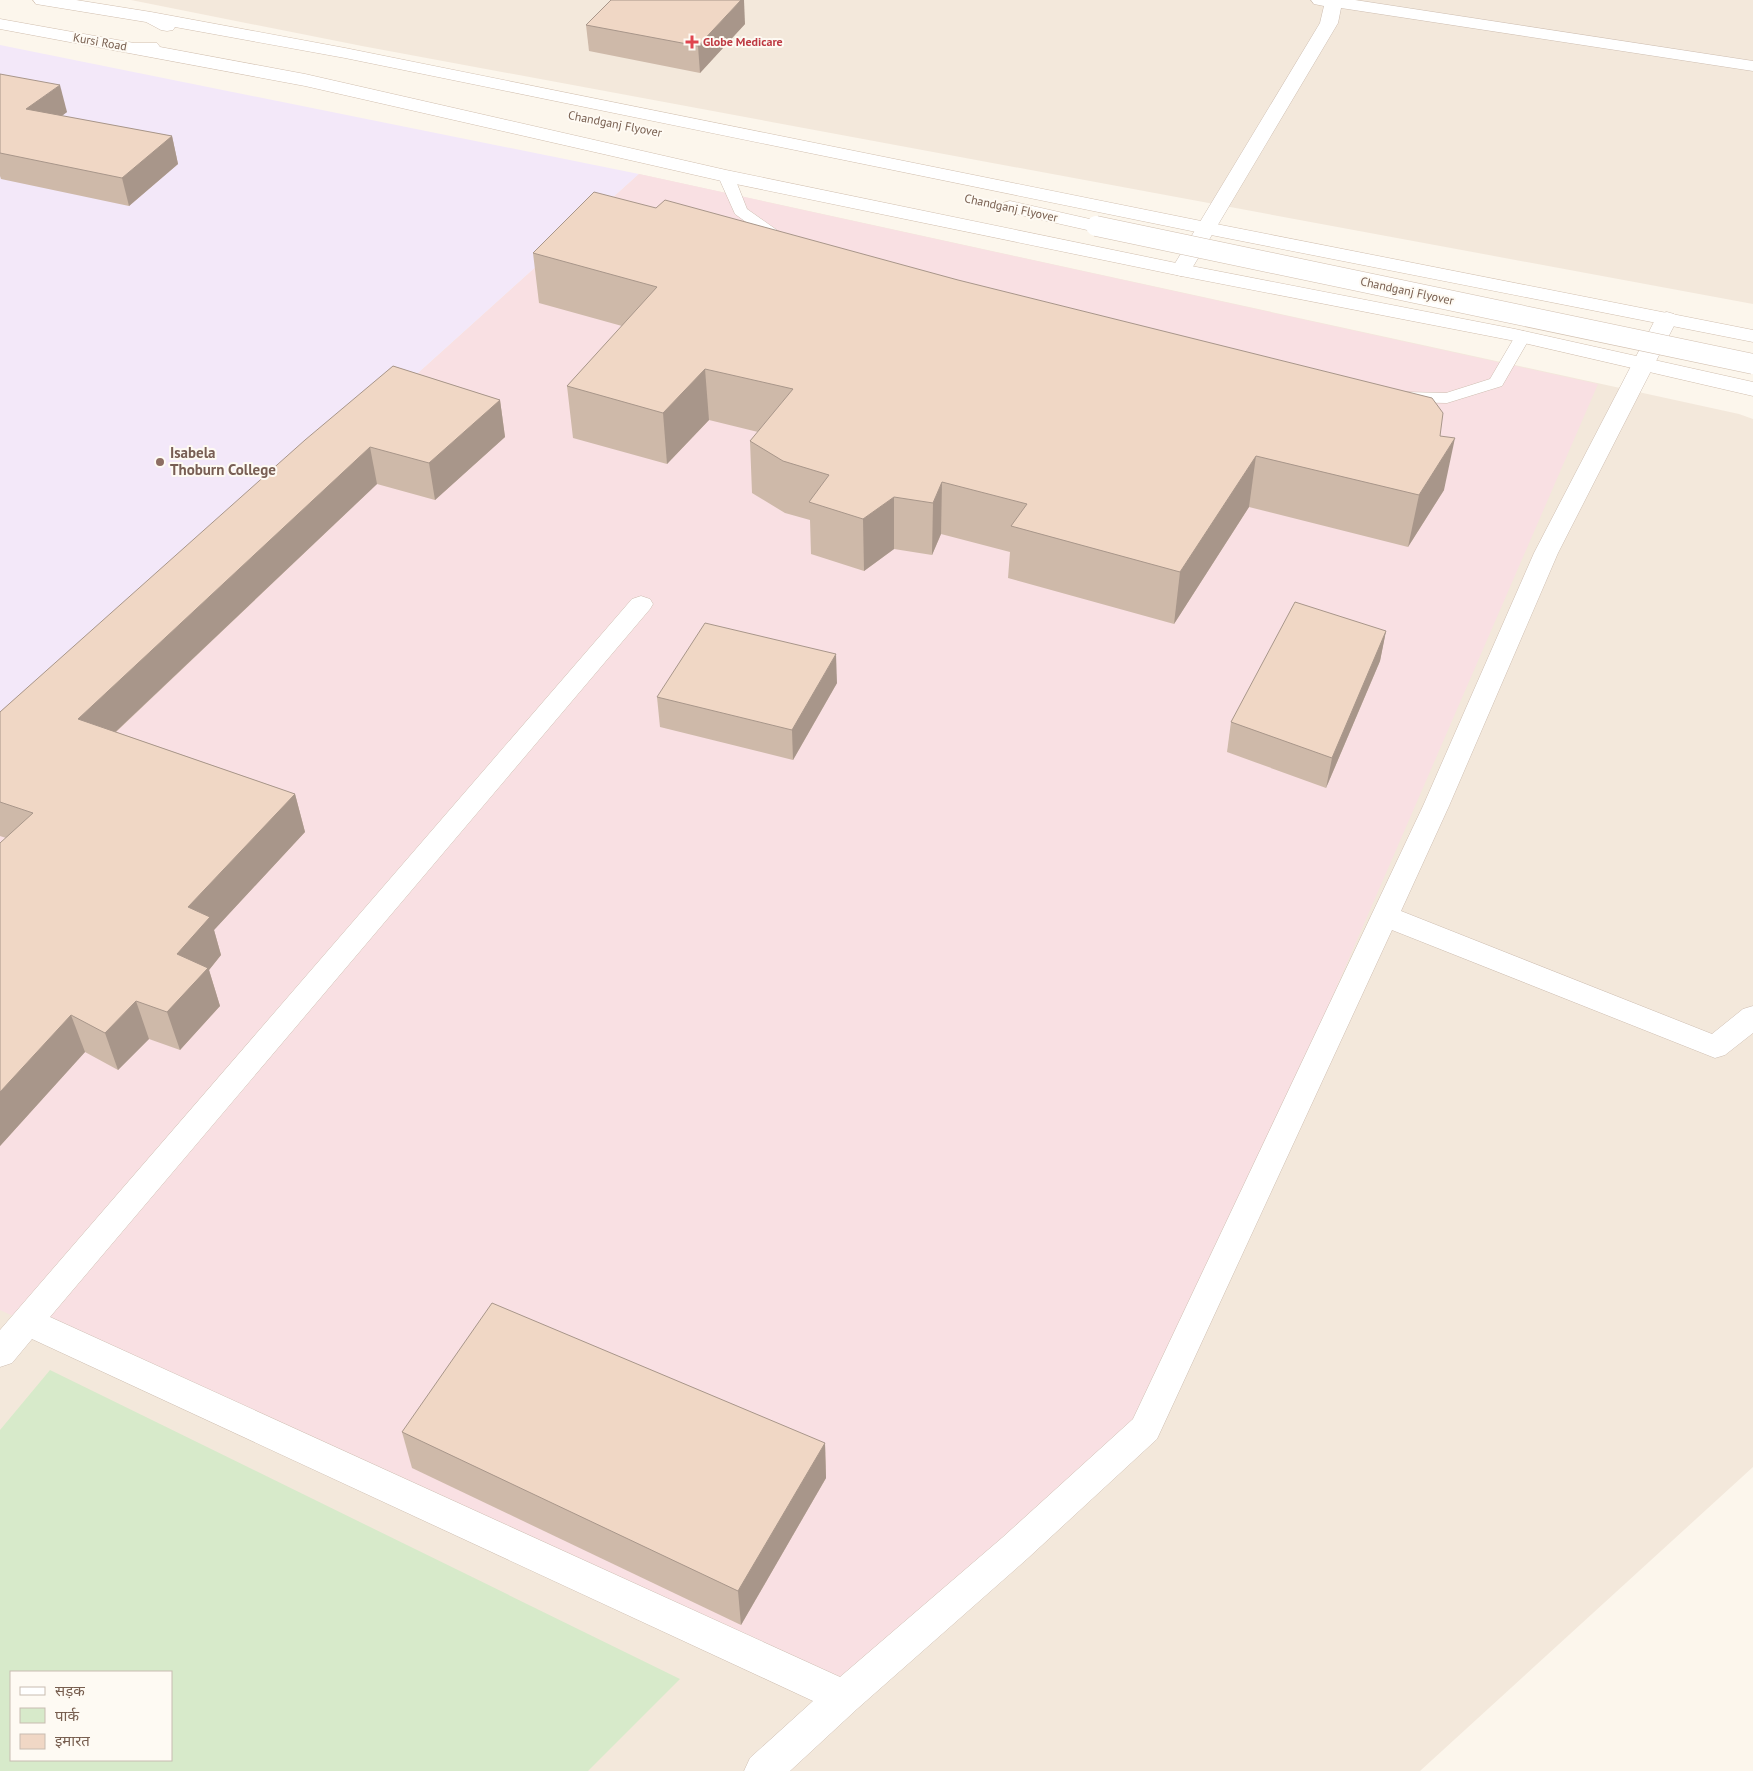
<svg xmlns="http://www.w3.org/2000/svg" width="1753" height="1771" font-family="'PT Sans','Noto Sans Devanagari',sans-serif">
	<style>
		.residential { fill: #f3e8db; fill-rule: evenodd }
		.education { fill: #f3e8f9 }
		.medical { fill: #f9e0e3 }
		.green { fill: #d7eaca; fill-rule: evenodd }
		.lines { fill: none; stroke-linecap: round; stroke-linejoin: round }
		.lane-casing { stroke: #cebeb1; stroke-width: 1 }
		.street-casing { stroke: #cebeb1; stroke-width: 1 }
		.secondary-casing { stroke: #d1bfaf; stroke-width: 1 }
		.lane { fill: #fff; fill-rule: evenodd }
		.street { fill: #fff; fill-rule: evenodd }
		.secondary { fill: #fff; fill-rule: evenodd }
		.secondary-bridge-casing { stroke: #d1bfaf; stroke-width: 21; stroke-linecap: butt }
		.secondary-bridge { stroke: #fff; stroke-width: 20 }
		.wall { fill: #ceb9a9 }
		.shaded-wall { fill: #a8968a }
		.building { fill: #f0d7c5; stroke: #a8968a }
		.health-dot { fill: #e0444e; stroke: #fefaf3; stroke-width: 2 }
		.education-dot { fill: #8d6e63; stroke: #fefaf3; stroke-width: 2 }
		.labels { text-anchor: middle; stroke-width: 4; stroke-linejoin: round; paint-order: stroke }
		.far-street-label { font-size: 12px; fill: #775e4f; stroke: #fefaf3 }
		.far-health-label { font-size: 12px; font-weight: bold; fill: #be3a42; stroke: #fefaf3; text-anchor: start }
		.education-label { font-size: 15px; font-weight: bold; fill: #785e54; stroke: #fefaf3; text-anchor: start }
	</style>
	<rect width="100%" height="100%" fill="#fcf6ec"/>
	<g class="residential">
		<path d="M131,0h1622v304l-1391,-258z"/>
		<path d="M639,174l1100,240 14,5v1048l-333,304h-1420v-1021zM11,1672h160v88h-160z"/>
	</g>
	<path class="education" d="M0,45l639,129 -639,576z"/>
	<path class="medical" d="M639,174l959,210 -453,1045 -301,268 -844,-387v-560z"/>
	<path class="green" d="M50,1370l630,309 -92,92h-588v-341zM11,1672h160v88h-160z"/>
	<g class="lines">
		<defs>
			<g id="lane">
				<path d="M726,171l5,2 3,3 13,33 44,31 2,3 -2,3h-12l-44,-32 -17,-38 3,-3z"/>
				<path d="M1523,331l6,2 2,3 -29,50 -55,17 -43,-1 -6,-1 -2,-4 2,-4 6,-1 42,1 44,-14 27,-46z"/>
			</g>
			<g id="street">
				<path d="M1311,0h44l398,61v10l-412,-63 -3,15 -147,247 -3,4 -7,2 -7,-2 -3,-4 149,-247 4,-17 -10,-2z"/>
				<path d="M1667,312l7,2 4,4 -120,235 -109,253 -48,105 311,123 31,-25 10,-3v27l-28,22 -10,3 -323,-128 -235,509 -130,120 -170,150 -67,62h-46l6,-13 63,-57 -781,-362 -20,24 -12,4v-37l632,-731 9,-3 9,3 3,5 -3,5 -600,708 790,360 163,-140 130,-118 290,-613 111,-253 122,-235 4,-4z"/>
			</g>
			<g id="secondary">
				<path d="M33,0h43l75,12 194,36 861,174 547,108v12l-547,-108 -861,-176 -170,-31 -2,3 -6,1 -6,-1 -15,-8 -104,-17 -6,-1z"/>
				<path d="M0,19l134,24h23l3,4 145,27 421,96 455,94 334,65 238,53v14l-238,-55 -334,-65 -455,-94 -421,-96 -305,-57z"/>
				<path d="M1010,201l93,21 3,4 -3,4 -7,2 -93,-21 -3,-4 3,-4z"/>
			</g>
		</defs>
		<use href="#lane" class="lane-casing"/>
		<use href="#street" class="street-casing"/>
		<use href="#secondary" class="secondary-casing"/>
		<use href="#lane" class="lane"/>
		<use href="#street" class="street"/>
		<use href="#secondary" class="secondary"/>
		<defs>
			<path id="secondary-bridge" d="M1096,226l657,138"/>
		</defs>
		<use href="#secondary-bridge" class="secondary-bridge-casing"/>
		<use href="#secondary-bridge" class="secondary-bridge"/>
	</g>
	<g class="wall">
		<path d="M745,24l-45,49 -111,-22 -3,-26z"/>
		<path d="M0,74l67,38 -6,4 111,20 6,28 -49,42 -128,-27 -1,-3z"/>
		<path d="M533,253l907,183 4,54 -36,57 -159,-40 -75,117 -166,-46 2,-26 -69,-18 -9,21 -38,-6 -30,22 -53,-17 -1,-34 -25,-7 -33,-20 -2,-52 8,-9 -49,-12 -42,44 -94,-26 -6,-52 55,-60 -83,-23z"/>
		<path d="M393,366l107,34 5,37 -70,63 -58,-16 -261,248 179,62 10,38 -91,98 7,25 -12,15 11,36 -40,44 -31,-11 -31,31 -33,-18 -85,94v-303l6,-5 -6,-2v-124z"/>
		<path d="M1386,631l-6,30 -54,127 -99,-36 4,-30z"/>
		<path d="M837,683l-44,77 -133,-33 -3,-30z"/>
		<path d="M402,1432l423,11 1,35 -85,147 -329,-157z"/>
	</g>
	<g class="shaded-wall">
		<path d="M741,0h3l1,24 -45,49 -2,-27z"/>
		<path d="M60,85l7,27 -33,25 -8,-28z"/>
		<path d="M172,136l6,28 -49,42 -7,-28z"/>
		<path d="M705,369l4,51 -42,44 -4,-51z"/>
		<path d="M500,400l5,37 -70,63 -6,-37z"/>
		<path d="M1455,438l-11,52 -36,57 11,-52z"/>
		<path d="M370,447l7,37 -287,272 -12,-37z"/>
		<path d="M1256,456l-7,51 -75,117 6,-52z"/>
		<path d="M942,482l-1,52 -9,21 1,-52z"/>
		<path d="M894,497v52l-30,22 -1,-52z"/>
		<path d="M1386,631l-6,30 -54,127 6,-30z"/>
		<path d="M836,654l1,29 -44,77 -1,-30z"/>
		<path d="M295,794l10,38 -91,98 7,25 -12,15 11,36 -40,44 -13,-38 10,-58 11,-47z"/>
		<path d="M136,1001l13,38 -31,31 -13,-37z"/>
		<path d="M71,1015l14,37 -85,94v-54z"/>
		<path d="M825,1443l1,35 -85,147 -3,-34z"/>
	</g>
	<g class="building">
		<path d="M611,0h130l-43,46 -112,-21z"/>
		<path d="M0,74l60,11 -34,24 146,27 -50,42 -122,-25z"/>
		<path d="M594,192l62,16 9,-8 293,80 474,118 11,15 -3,23 15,2 -36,57 -163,-39 -76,116 -169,-46 16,-22 -85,-22 -9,21 -39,-6 -31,22 -54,-17 20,-27 -46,-14 -33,-20 43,-52 -88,-20 -42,44 -96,-27 90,-99 -124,-34z"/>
		<path d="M393,366l107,34 -71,63 -59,-16 -292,272 217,75 -107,113 22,10 -33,37 31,14 -41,44 -31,-11 -31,32 -34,-18 -71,77v-249l33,-30 -33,-11v-90l305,-272z"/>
		<path d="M1295,602l91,29 -54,127 -101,-36z"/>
		<path d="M705,623l131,31 -44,76 -135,-33z"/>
		<path d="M492,1303l333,140 -87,148 -336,-159z"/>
	</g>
	<path class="health-dot" d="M689.5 34.5h5v5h5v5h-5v5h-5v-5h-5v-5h5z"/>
	<circle class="education-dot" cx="160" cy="462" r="5"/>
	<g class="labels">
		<g class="far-street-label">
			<text transform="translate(100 42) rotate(10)" y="4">Kursi Road</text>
			<text transform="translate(615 124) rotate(11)" y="4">Chandganj Flyover</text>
			<text transform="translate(1011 208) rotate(12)" y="4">Chandganj Flyover</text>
			<text transform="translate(1407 291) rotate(12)" y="4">Chandganj Flyover</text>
		</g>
		<g class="far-health-label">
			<text x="703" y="46">Globe Medicare</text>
		</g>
		<g class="education-label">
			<text x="170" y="458">Isabela<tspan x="170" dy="17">Thoburn College</tspan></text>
		</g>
	</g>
	<rect x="10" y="1671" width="162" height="90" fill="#fefaf3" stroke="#c8bcb1"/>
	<rect x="20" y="1687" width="25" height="8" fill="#ffffff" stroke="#c8bcb1"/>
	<text x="55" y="1696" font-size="15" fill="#775e4f">सड़क</text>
	<rect x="20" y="1708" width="25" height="15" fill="#d7eaca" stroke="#c8bcb1"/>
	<text x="55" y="1721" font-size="15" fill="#775e4f">पार्क</text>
	<rect x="20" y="1734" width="25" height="15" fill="#f0d7c5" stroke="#c8bcb1"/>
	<text x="55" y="1746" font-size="15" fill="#775e4f">इमारत</text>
</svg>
